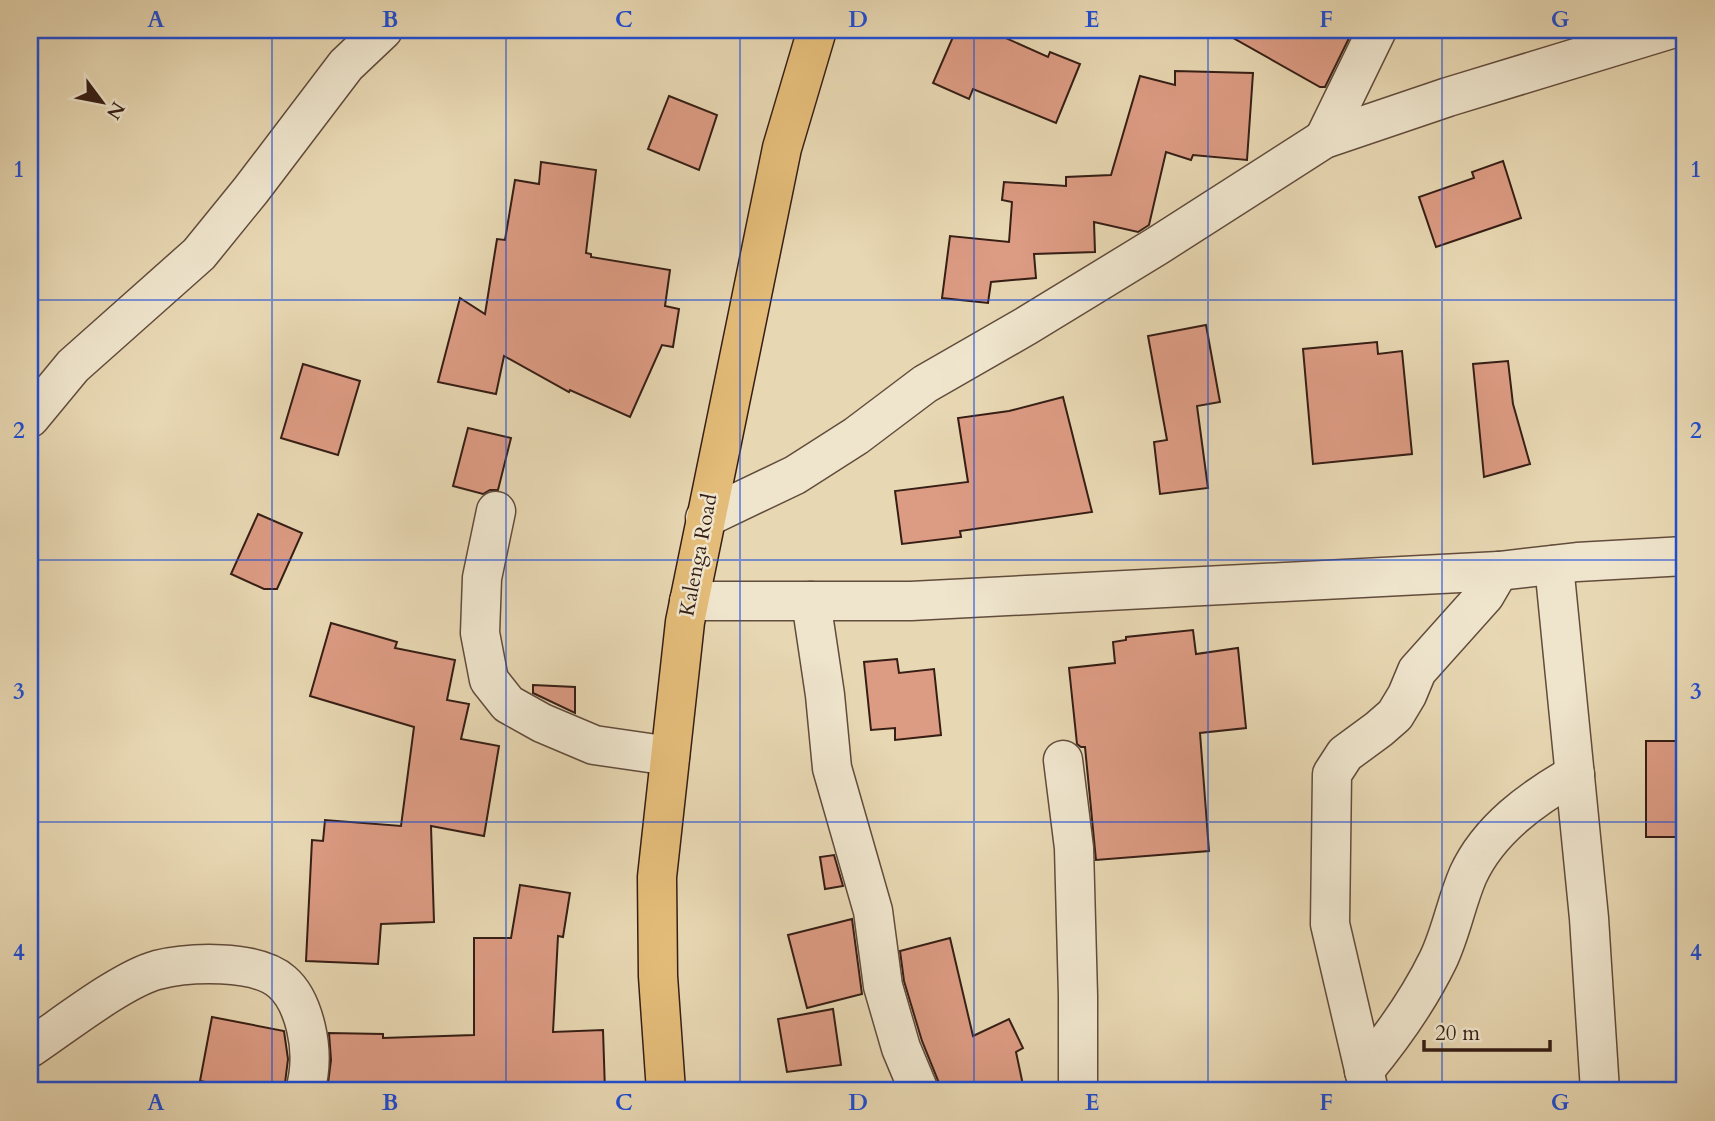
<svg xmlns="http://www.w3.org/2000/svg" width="1715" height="1121" font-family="Cardo,serif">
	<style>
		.building { fill: #dc9b83; stroke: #361e15; stroke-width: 2 }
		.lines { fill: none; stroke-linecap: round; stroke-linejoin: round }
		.minor-casing { stroke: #624c3c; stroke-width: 41 }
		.major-casing { stroke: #361e15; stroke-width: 41 }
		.minor { stroke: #efe5cd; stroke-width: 38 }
		.major { stroke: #e4bc79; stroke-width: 38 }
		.grid { fill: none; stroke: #1d4ed8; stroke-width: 2; stroke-opacity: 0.55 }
		.labels { text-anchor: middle; stroke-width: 5; stroke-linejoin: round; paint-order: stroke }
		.street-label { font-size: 21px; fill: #361e15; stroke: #efe5cd }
		.neatline { fill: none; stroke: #1d4ed8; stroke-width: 2.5 }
		.grid-label { font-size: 23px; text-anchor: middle; font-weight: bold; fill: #1d4ed8 }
	</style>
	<rect width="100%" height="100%" fill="#e7d7b2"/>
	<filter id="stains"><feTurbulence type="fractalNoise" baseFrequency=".00286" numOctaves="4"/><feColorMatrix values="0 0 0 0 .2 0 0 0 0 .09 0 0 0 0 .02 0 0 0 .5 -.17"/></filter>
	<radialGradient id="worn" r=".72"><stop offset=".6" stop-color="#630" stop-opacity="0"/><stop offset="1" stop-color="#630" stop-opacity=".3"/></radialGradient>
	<g class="building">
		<path d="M956,30h32l60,27 2,-5 30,12 -24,59 -83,-34 -4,10 -36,-16z"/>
		<path d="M1219,30h134l-28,57h-5z"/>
		<path d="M1175,71l78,2 -6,87 -54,-5 -2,5 -25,-8 -17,73 -11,7 -44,-10 1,30 -61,2 2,24 -45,4 -3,21 -46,-5 8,-62 59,6 3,-40 -10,-2 2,-18 62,4v-9l45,-2 29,-99 35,9z"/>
		<path d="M669,96l48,19 -18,55 -51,-21z"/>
		<path d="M1503,161l18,57 -85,29 -17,-50 55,-19 -2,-6z"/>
		<path d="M541,162l55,8 -10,83 5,1v3l79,13 -5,36 14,3 -6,38 -11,-2 -32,72 -60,-27 -1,2 -65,-36 -8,38 -58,-12 22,-84 25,16 12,-75 8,1 10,-60 24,4z"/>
		<path d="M1206,325l14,77 -23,4 11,82 -48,6 -6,-52 13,-2 -19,-104z"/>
		<path d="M1377,342l1,12 24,-3 10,103 -99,10 -10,-115z"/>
		<path d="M1508,361l5,43 17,60 -46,13 -11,-113z"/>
		<path d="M303,364l57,17 -22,74 -57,-17z"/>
		<path d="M1063,397l29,115 -132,19 1,6 -59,7 -7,-53 73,-9 -10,-64 51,-7z"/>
		<path d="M468,428l43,10 -13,52h-8l-7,4 -30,-8z"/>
		<path d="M258,514l44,19 -25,56h-13l-33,-15z"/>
		<path d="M331,623l66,19 -2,6 60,12 -8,40 22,4 -8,35 38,7 -15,90 -53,-10 3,96 -53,2 -3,40 -72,-3 6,-121 11,1 2,-21 76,6 13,-99 -104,-31z"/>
		<path d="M1193,630l3,24 42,-6 8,80 -46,5 9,118 -113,9 -11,-113h-4l-4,-3 -8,-76 46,-5 -2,-21 13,-2v-3z"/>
		<path d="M897,659l2,14 35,-4 7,66 -46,5v-12l-24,2 -7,-68z"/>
		<path d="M533,685l42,2v26l-42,-20z"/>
		<rect x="1646" y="741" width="39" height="96"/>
		<path d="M834,855l9,31 -18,3 -5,-32z"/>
		<path d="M520,885l50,8 -7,44 -5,-1 -5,96 50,-2 2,61h-278l4,-31 -2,-27 54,1v4l91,-3v-97h37z"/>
		<path d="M852,919l10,75 -55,14 -19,-73z"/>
		<path d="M950,938l23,98 36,-17 14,29 -7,4 7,33 -31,6h-52l-1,-8 -17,-42 -18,-60 -4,-30z"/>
		<path d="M833,1009l8,56 -54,7 -9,-53z"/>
		<path d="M212,1017l72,14 4,28 -4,32h-29l-55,-10z"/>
	</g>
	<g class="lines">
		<defs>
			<g id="minor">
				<path d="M1324,139l53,-109"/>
				<path d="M30,418l43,-52 126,-112 52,-64 95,-125 37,-35"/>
				<path d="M496,511l-14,67 -2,55 9,47 19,24 34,19 52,22 76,11"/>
				<path d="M705,518l90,-43 61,-39 69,-52 101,-58 131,-80 167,-107 124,-42 220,-67"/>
				<path d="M1554,565l35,353 11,173"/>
				<path d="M689,601h222l588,-30 78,-9 108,-6"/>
				<path d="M811,601l14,94 7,73 41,143 10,75 18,62 18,43"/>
				<path d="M1063,760l11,88 4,148v95"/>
				<path d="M30,1048c33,-22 91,-68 127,-78 32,-8 99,-11 125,12 14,12 20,29 24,46 5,21 5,42 -1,63"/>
				<path d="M1364,1071c29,-35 54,-70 74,-111 13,-27 18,-57 30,-85 21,-46 65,-77 107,-101"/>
				<path d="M1369,1091l-39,-167 2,-150 13,-20 34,-25 16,-14 12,-20 10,-24 68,-76 14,-24"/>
			</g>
			<path id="major" d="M666,1091l-8,-115 -1,-99 28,-255 97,-474 35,-118"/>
		</defs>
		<use href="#minor" class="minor-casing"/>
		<use href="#major" class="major-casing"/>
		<use href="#minor" class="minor"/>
		<use href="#major" class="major"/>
	</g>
	<path class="grid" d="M272,30v1061M506,30v1061M740,30v1061M974,30v1061M1208,30v1061M1442,30v1061M30,300h1655M30,560h1655M30,822h1655"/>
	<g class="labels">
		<g class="street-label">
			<text transform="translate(698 555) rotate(-79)" y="7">Kalenga Road</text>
		</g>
	</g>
	<rect width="1715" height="1121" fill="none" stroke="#e7d7b2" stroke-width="77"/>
	<g transform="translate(102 102) rotate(122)" stroke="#efe5cd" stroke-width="5" paint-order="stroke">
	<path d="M0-5L12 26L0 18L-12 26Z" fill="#361e15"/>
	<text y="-10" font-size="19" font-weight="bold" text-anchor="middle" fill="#361e15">N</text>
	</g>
	<path d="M1424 1040v10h126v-10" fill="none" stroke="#361e15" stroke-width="3.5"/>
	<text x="1435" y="1040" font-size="21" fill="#361e15" stroke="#efe5cd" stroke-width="5" paint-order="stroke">20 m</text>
	<rect x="38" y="38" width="1638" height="1044" class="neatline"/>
	<g class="grid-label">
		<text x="156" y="27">A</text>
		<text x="390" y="27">B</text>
		<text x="624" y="27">C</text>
		<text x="858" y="27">D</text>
		<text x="1092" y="27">E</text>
		<text x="1326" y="27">F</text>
		<text x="1560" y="27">G</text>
		<text x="19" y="177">1</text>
		<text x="1696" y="177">1</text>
		<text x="19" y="438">2</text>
		<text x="1696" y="438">2</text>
		<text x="19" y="699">3</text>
		<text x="1696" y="699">3</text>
		<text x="19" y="960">4</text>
		<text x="1696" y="960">4</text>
		<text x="156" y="1110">A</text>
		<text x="390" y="1110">B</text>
		<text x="624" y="1110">C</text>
		<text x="858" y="1110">D</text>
		<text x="1092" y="1110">E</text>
		<text x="1326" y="1110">F</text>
		<text x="1560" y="1110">G</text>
	</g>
	<rect width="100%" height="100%" filter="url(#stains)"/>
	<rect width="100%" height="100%" fill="url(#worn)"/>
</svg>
